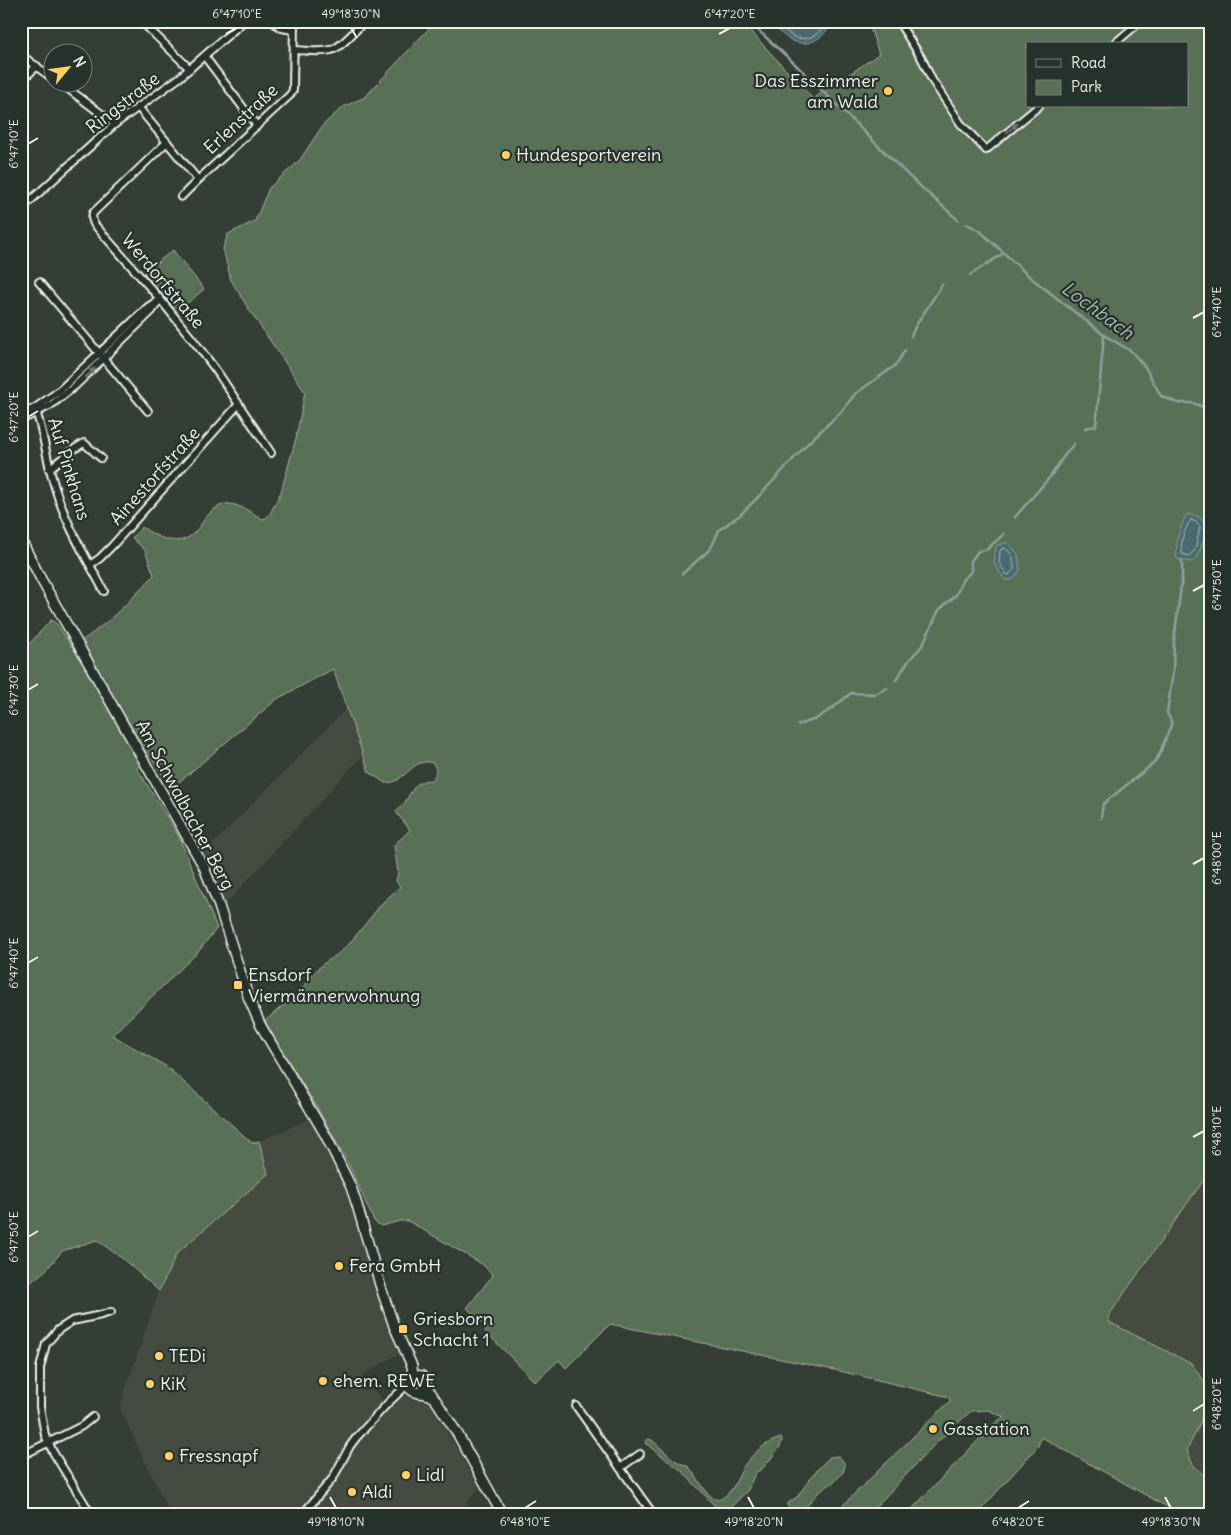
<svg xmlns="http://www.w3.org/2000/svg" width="1231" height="1535" font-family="Delius,sans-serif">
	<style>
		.built { fill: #454b3f }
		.green { fill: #587055; stroke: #a6b09e; fill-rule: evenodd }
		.water { fill: #486a6f; stroke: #8da09f }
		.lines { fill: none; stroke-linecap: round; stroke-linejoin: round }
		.shore { stroke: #afbbb8; stroke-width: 1 }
		.stream { stroke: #8da09f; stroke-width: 2.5 }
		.minor-casing { stroke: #f4f1e8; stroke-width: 10 }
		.secondary-casing { stroke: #f4f1e8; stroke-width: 12 }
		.minor { stroke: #26332d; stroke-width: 6 }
		.secondary { stroke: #26332d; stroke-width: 9 }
		.oneway { fill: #6e766e }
		.ticks { fill: none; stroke: #f4f1e8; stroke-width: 2 }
		.poi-dot { fill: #ffd166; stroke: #26332d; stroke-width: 2 }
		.labels { text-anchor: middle; stroke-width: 4.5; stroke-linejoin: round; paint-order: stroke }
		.poi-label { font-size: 18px; fill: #f4f1e8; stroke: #26332d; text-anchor: start }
		.street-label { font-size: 18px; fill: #f4f1e8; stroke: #26332d }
		.water-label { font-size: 19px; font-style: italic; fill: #afbbb8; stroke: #26332d }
		.neatline { fill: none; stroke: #f4f1e8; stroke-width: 2 }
		.ticks-label { font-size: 12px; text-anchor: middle; fill: #f4f1e8 }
	</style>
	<rect width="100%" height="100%" fill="#343e35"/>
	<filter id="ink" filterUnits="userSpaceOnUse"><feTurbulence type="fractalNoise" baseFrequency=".02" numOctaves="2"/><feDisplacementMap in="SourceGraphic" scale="10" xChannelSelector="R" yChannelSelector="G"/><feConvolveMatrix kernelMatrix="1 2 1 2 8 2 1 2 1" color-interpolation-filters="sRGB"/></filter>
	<g filter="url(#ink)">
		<g class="built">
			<path d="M347,708l17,46 -139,151 -23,-50z"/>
			<path d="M310,1119l19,33 10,22 15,41 19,67 15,45 12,26 -38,22 2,6 19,19 26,-5 20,7 14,22 36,63 -20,27h-289l-50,-105 4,-15 35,-103 18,-38 91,-79 -9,-33z"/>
			<path d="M1210,1171v310l-17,-16 -6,-15 14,-29 -9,-57 -83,-42v-7z"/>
		</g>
		<g class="green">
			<path d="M436,21h305l72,78 66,-45 -11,-33h342v1150l-101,144v7l83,42 16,23 -7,34 -14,29 6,15 17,16v33h-30l-139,-77 -3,9 -61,68h-70l89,-92 8,-5 -16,-7 -17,1 -36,33 -66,70h-29l-2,-4 112,-109 -1,-4 -105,-25 -234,-48 -44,44 -7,-8 -24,22 -50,-51 2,-4 -20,-19 26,-33 -11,-11 -74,-43h-8l-19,5 -7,-5 -26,-58 -30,-54 -47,-76 -6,-12 37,-32 8,-12 13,-13 15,-10 12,-11 33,-41 17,-15 -4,-6 2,-9 -4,-27 16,-15 -14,-18c4,-4 8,-8 11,-13 7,-12 10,-19 25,-19 5,-7 5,-10 1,-17 -18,-6 -26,14 -40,19 -2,1 -5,1 -8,1l-16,-11 -36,-103 -56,30 -106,90 -21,-34 -13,13 42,69 38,91 -19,24 -86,83 55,32 85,76 7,-2 9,33 -91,79 -18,38 -36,-32 -26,-19 -35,11 -15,18 -26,21v-637l30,-33 6,4 15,23c31,-19 57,-44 82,-72l-9,-25 -13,-12 10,-11c13,9 34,21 50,8 10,-9 13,-21 26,-28 4,-2 8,-4 12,-3 10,1 23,9 32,15l4,-1 4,-4 11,-22 15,-54 9,-46 -57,-84 -17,-28 -8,-31 5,-15 27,-13 14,-33 31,-28 23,-35 20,-18 22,-10zM1027,44h160v62h-160z"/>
			<path d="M173,250l31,39 -27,23 -33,-39z"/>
			<path d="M781,1438l1,2 -2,7 -8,10 -10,12 -7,4 -7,17 -19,19h-8l-7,-4 -32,-34 -37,-28 3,-4 4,1 22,20 15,7 20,28 5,4 5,1c16,-9 17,-20 25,-34 9,-13 22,-24 37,-28z"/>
			<path d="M838,1456c20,15 -11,29 -21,38 -6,6 -11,13 -15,20h-11l-4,-10 10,-7 18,-25 15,-15z"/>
		</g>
		<g class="water">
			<path d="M770,21h62c-7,17 -24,28 -41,19 -9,-4 -15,-12 -21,-19z"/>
			<path d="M1187,514l12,3 7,7c-2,16 -3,25 -14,38l-15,-3c-2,-18 2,-29 10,-45z"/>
			<path d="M1007,542l11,12 2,17 -7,8 -8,1 -11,-17 2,-17z"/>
		</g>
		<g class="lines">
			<g class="shore">
				<path d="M777,21c5,5 9,11 15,15 14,7 29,-1 34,-15"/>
				<path d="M1191,520l5,2 4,5 -5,23 -6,6 -7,-2c-2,-11 2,-25 9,-34z"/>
				<path d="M1004,548c9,4 10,12 10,21l-5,6 -3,-1 -7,-12 1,-11z"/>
			</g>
			<g class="stream">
				<path d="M748,21l47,43 116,114 47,42"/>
				<path d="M967,224l13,7 50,46 74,58 27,16 14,16 16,29 17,7h14l18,6"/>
				<path d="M970,275l34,-22"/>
				<path d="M911,336l5,-11 26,-40"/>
				<path d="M1085,428l11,-2 8,-91"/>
				<path d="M1015,517l35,-40 14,-21 10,-12"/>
				<path d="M682,574l26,-23 5,-7 6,-14 21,-15 21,-21 48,-52 33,-31 13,-17 41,-29 9,-15"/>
				<path d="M896,680l14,-21 12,-13 17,-36 17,-15 7,-16 8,-7v-11l7,-10 8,-1 18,-16"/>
				<path d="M798,725l18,-6 18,-12 17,-14 24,1 12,-6"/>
				<path d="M1101,818l2,-14 51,-41 5,-8 13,-32 -5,-10 6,-41 1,-31 8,-63v-18"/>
			</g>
			<defs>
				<g id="minor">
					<path d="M141,21l49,48"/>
					<path d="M271,21l11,7 11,2"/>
					<path d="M898,21l24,38 10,21 29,44 25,26 53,-44"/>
					<path d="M1114,44l27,-23"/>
					<path d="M294,50c11,0 25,3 37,0 10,-2 25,-21 34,-29"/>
					<path d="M21,55l31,23"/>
					<path d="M205,57l52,69"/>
					<path d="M21,81l16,-15"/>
					<path d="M59,82l56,42"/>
					<path d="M138,107l60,73"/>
					<path d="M167,142l-74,71 -1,5 2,6 66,75 37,46 21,28 53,80"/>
					<path d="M181,197l17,-17 92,-85 3,-5 1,-69"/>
					<path d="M21,209l94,-85 64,-46 65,-57"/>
					<path d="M39,282l109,129"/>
					<path d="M35,408c10,28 12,58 22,86 11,34 30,65 47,97"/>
					<path d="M21,414l14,-6 24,-17 89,-84 9,-6"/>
					<path d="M21,420l30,-15 24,-19 77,-75 8,-12"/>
					<path d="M49,469l25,-20 10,-6 17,15"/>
					<path d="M90,565l10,-7 12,-12 127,-142"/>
					<path d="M576,1406l77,108"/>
					<path d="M21,1456l61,-30 11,-9"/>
					<path d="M620,1468l20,-14"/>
					<path d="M91,1514l-38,-62 -8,-17 -5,-28v-39l6,-24 12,-14 14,-9 29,-6 10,-3"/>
					<path d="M303,1514l30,-36 17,-32 6,-8 31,-34 21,-20"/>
				</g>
				<g id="secondary">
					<path d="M21,540l21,41 162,286 15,39 30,93 12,27 65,110 25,51 6,18 24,83 13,38 18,40 1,10"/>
					<path d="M426,1386l5,7 26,40 45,81"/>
					<path d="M419,1393l6,-4 1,-8 -4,-5 -7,-1 -6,6 1,8c6,6 15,2 22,8"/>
				</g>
			</defs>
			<use href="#minor" class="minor-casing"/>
			<use href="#secondary" class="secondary-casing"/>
			<use href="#minor" class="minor"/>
			<use href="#secondary" class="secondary"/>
		</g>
		<defs><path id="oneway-solid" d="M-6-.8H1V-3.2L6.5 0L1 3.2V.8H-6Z" transform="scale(1.25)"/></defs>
		<g class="oneway">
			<use href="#oneway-solid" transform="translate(1012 128) rotate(-40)"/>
			<use href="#oneway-solid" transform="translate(90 373) rotate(-44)"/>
		</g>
	</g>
	<path class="ticks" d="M351,28l6,10M226,34l11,-6M719,34l11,-6M28,144l10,-6M1193,318l11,-6M28,417l10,-6M1193,591l11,-6M28,690l10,-6M1193,864l11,-6M28,963l10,-6M1193,1137l11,-6M28,1237l10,-6M1193,1411l11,-7M330,1497l6,11M748,1497l6,11M1165,1497l6,11M525,1508l11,-7M1018,1508l11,-7"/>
	<g class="poi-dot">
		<circle cx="888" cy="91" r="5"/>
		<circle cx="506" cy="155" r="5"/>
		<rect x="233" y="980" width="10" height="10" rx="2.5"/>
		<circle cx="339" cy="1266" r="5"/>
		<rect x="398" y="1324" width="10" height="10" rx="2.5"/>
		<circle cx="159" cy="1356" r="5"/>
		<circle cx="323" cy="1381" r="5"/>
		<circle cx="150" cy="1384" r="5"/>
		<circle cx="933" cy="1429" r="5"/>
		<circle cx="169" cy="1456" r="5"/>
		<circle cx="406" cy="1475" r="5"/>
		<circle cx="352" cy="1492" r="5"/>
	</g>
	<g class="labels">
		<g class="poi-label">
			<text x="878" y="87" text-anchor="end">Das Esszimmer<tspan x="878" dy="21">am Wald</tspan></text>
			<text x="516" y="161">Hundesportverein</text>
			<text x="248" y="981">Ensdorf<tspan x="248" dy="21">Viermännerwohnung</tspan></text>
			<text x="349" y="1272">Fera GmbH</text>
			<text x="413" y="1325">Griesborn<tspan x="413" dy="21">Schacht 1</tspan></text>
			<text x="169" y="1362">TEDi</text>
			<text x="333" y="1387">ehem. REWE</text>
			<text x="160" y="1390">KiK</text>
			<text x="943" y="1435">Gasstation</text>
			<text x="179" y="1462">Fressnapf</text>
			<text x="416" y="1481">Lidl</text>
			<text x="362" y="1498">Aldi</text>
		</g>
		<g class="street-label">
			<text transform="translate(123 103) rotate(-38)" y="6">Ringstraße</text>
			<text transform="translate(241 119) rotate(-43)" y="6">Erlenstraße</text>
			<text transform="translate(163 281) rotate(50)" y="6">Werdorfstraße</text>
			<text transform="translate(69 469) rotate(73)" y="6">Auf Pinkhans</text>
			<text transform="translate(155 476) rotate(-48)" y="6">Ainestorfstraße</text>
			<text transform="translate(185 805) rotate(62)" y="6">Am Schwalbacher Berg</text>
		</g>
		<g class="water-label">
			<text transform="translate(1098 310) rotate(36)" y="7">Lochbach</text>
		</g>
	</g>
	<rect width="1231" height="1535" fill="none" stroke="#26332d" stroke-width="55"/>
	<rect x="1026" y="42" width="162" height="65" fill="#26332d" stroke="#787f78"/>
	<rect x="1036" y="59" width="25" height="8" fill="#26332d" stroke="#787f78"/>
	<text x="1071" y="68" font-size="15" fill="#f4f1e8">Road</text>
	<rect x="1036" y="80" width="25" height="15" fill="#587055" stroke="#787f78"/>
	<text x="1071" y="92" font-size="15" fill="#f4f1e8">Park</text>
	<g transform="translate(68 68) rotate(61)"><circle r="24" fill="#26332d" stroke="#787f78"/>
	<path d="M0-4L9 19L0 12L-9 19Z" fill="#ffd166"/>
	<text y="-8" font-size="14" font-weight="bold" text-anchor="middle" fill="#f4f1e8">N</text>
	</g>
	<rect x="28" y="28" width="1176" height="1480" class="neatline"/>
	<g class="ticks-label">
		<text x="237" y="18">6°47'10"E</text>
		<text x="351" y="18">49°18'30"N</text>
		<text x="730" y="18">6°47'20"E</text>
		<text transform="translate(14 144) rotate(-90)" y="4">6°47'10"E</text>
		<text transform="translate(1217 312) rotate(-90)" y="4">6°47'40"E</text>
		<text transform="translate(14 417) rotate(-90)" y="4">6°47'20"E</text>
		<text transform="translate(1217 585) rotate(-90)" y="4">6°47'50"E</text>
		<text transform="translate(14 690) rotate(-90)" y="4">6°47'30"E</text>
		<text transform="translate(1217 858) rotate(-90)" y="4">6°48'00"E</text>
		<text transform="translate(14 963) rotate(-90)" y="4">6°47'40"E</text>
		<text transform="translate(1217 1131) rotate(-90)" y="4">6°48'10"E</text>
		<text transform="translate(14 1237) rotate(-90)" y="4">6°47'50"E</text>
		<text transform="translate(1217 1404) rotate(-90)" y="4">6°48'20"E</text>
		<text x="336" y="1526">49°18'10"N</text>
		<text x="525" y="1526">6°48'10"E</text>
		<text x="754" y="1526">49°18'20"N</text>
		<text x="1018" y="1526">6°48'20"E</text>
		<text x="1171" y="1526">49°18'30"N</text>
	</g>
</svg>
